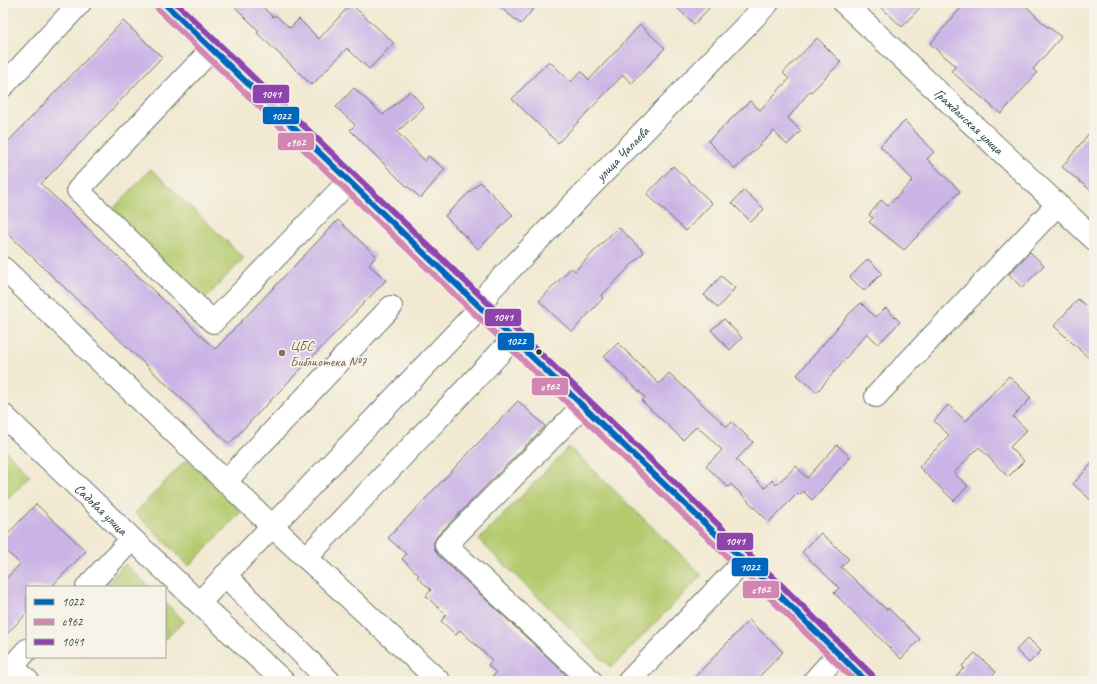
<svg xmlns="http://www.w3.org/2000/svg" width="1097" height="684" font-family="Caveat,sans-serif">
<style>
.green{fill:#b5ca6e;stroke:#6a8451}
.building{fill:#cbb3e6}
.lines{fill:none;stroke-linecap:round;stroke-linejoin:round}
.minor-casing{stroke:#68796b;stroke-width:24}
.minor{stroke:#fff;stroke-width:22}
.bus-1-casing{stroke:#f7f3e8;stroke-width:9}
.bus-2-casing{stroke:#f7f3e8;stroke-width:9}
.bus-3-casing{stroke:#f7f3e8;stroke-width:9}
.bus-1{stroke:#0065bd;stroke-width:6}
.bus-2{stroke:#d287b2;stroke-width:6}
.bus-3{stroke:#8e44ad;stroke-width:6}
.bus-dot{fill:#1f3d34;stroke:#f7f3e8;stroke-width:1.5}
.education-dot{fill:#8d6e63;stroke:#f7f3e8;stroke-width:1.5}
.labels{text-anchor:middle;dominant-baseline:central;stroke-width:3.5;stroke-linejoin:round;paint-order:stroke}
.street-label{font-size:14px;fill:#1f3d34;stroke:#f7f3e8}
.education-label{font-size:14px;fill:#785e54;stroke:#f7f3e8;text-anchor:start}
.line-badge{stroke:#f7f3e8;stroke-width:1.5}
.badge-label{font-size:11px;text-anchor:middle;font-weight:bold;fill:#fff}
</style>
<rect width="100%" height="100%" fill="#f7f3e8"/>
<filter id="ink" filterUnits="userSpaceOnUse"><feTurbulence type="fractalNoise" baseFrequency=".025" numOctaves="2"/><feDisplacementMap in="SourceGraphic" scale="8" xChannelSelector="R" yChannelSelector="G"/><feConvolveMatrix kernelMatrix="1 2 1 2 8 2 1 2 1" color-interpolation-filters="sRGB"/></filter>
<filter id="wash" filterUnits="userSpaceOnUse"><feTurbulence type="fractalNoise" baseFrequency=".012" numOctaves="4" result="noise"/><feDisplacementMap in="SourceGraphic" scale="16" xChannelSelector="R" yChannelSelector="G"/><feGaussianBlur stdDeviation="0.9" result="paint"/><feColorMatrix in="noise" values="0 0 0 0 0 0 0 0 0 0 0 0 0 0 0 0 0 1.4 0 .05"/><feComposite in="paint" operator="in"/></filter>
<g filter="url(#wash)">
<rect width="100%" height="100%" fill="#f1e9d2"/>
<path class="green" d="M151,169L244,258L204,300L111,211Z
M569,447L702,575L611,668L479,540Z
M3,448L31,476L3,504Z
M187,459L241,512L189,566L135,513Z
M125,564L149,587H103Z
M165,602L184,621L165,640Z"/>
<g id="blocks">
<path class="building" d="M231,3H259L273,17L275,15L290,28L299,19L319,39L351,4L394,43L369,69L347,48L312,85L257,33L259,31Z
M495,3H538L521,24Z
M672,3H714L694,24Z
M877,3H924L902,27Z
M965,3H1023L1047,27L1048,26L1061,37L1033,69L1037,73L1001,114L951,71L956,66L930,44Z
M123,21L162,57L41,184L215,349L338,220L376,256L369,265L386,280L229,444L3,229V147Z
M640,25L665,48L632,83L623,75L558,143L512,99L549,61L571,82L581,71L589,80Z
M817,38L841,62L811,92L810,91L788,118L801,131L787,145L774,131L735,169L708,141L750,101L760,110L789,79L783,73Z
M354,88L383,115L410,91L424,107L397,132L425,161L428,156L445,169L421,198L402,182L350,130L355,125L336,107Z
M905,121L934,152L927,159L960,191L904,250L869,222L873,218L869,215L881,200L888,206L913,180L880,146Z
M1094,127V193L1062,167Z
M673,166L712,203L686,231L647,194Z
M480,182L513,215L478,249L445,216Z
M744,190L764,209L751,222L732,203Z
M618,227L644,252L601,296L603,298L572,332L539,301L571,268L575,271Z
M1030,252L1044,265L1022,288L1009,274Z
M868,259L882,273L864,291L850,277Z
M721,276L735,288L718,308L704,295Z
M1078,299L1094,313V363L1054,326Z
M861,303L875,317L886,308L900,322L878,344L867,333L817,392L797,375L849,314Z
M724,319L742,338L730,350L711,330Z
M618,343L659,384L669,373L727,427L732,422L753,442L736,460L765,488L772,480L776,485L796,466L807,478L837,445L850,457L812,500L803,491L799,495L798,493L769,522L731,484L728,487L706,466L722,450L697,426L683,440L642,401L645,397L604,357Z
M1009,376L1031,398L1013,417L1027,430L1010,447L1024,461L1008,477L979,447L954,473L968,486L954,501L919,467L949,435L934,421L948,405L966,421Z
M518,401L545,426L437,536L434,542V548L437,554L573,681H488L496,673L488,665L492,660L460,630L456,635L441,621L446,615L426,596L431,590L417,577L419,575L402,559L406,554L388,538Z
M1094,461V503L1073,484Z
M36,504L86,551L51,587H27V613L3,638V582L20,564L3,548V539Z
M821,533L849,559L841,567L887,610L888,608L920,639L901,659L834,593L839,588L802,552Z
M749,620L783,652L755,681H691Z
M1028,638L1041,651L1029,663L1016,650Z
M975,653L996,672L988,681H952L964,668L962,666Z"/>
</g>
</g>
<g filter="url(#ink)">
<use href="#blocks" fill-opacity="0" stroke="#68796b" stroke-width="1"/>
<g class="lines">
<g class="minor-casing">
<g id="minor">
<path d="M164,3L773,589L866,681"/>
<path id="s1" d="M844,3L1094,239"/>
<path d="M212,49L78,190L213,322L349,181"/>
<path d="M3,86L80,3"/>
<path d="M3,268L272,526L439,681"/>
<path d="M876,396L1057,205"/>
<path d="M583,406L446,545L591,681"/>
<path id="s2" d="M3,415L199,603L283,681"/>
<path d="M226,481L391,307"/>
<path d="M306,558L513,339"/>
<path d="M225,575L329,681"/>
<path d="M87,587L132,539"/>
<path id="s3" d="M199,603L480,308L490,290L768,3"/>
<path d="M12,666L28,681"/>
<path d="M3,676L27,650"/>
<path d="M629,681L744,561"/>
<path d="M814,681L838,654"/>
</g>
</g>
<use href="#minor" class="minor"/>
<g class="bus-1-casing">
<path id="bus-1" d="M164,3L773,589L866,681"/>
</g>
<g class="bus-2-casing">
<path id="bus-2" d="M158,9L767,595L855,681"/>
</g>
<g class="bus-3-casing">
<path id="bus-3" d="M176,3L779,583L872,675"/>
</g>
<use href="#bus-1" class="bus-1"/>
<use href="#bus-2" class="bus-2"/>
<use href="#bus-3" class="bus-3"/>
</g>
</g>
<circle class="bus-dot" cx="539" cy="352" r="3.5"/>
<circle class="education-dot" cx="282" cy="353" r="4"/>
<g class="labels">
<g class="street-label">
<text stroke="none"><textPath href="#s1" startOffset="172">Гражданская улица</textPath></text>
<text stroke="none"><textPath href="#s3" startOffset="618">улица Чапаева</textPath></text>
<text stroke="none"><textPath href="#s2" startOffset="136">Садовая улица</textPath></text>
</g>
<g class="education-label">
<text x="290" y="345">ЦБС<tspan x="290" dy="16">Библиотека №7</tspan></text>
</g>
</g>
<g class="line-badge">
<rect x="252" y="84" width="38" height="20" rx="4" fill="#8e44ad"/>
<rect x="262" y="106" width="38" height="19" rx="4" fill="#0065bd"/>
<rect x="277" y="132" width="38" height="19" rx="4" fill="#d287b2"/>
<rect x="484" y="308" width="38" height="19" rx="4" fill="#8e44ad"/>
<rect x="497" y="332" width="38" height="19" rx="4" fill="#0065bd"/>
<rect x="531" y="377" width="38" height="19" rx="4" fill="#d287b2"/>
<rect x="716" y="532" width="38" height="19" rx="4" fill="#8e44ad"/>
<rect x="731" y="557" width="38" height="20" rx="4" fill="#0065bd"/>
<rect x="742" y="580" width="38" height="19" rx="4" fill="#d287b2"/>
</g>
<g class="badge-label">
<text x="271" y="98">1041</text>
<text x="281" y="120">1022</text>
<text x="296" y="146">с962</text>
<text x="503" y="321">1041</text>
<text x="516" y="345">1022</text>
<text x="550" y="390">с962</text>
<text x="735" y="545">1041</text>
<text x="750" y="571">1022</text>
<text x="761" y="593">с962</text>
</g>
<rect width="1097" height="684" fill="none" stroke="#f7f3e8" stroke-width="16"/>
<rect x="26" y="586" width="140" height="72" fill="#f7f3e8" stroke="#a1aaa0"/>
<rect x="34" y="599" width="20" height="6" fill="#0065bd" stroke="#a1aaa0"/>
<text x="62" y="606" font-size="12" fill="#1f3d34">1022</text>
<rect x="34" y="619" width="20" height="6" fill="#d287b2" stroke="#a1aaa0"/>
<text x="62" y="626" font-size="12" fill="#1f3d34">с962</text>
<rect x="34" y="639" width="20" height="6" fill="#8e44ad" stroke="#a1aaa0"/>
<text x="62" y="646" font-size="12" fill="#1f3d34">1041</text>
</svg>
